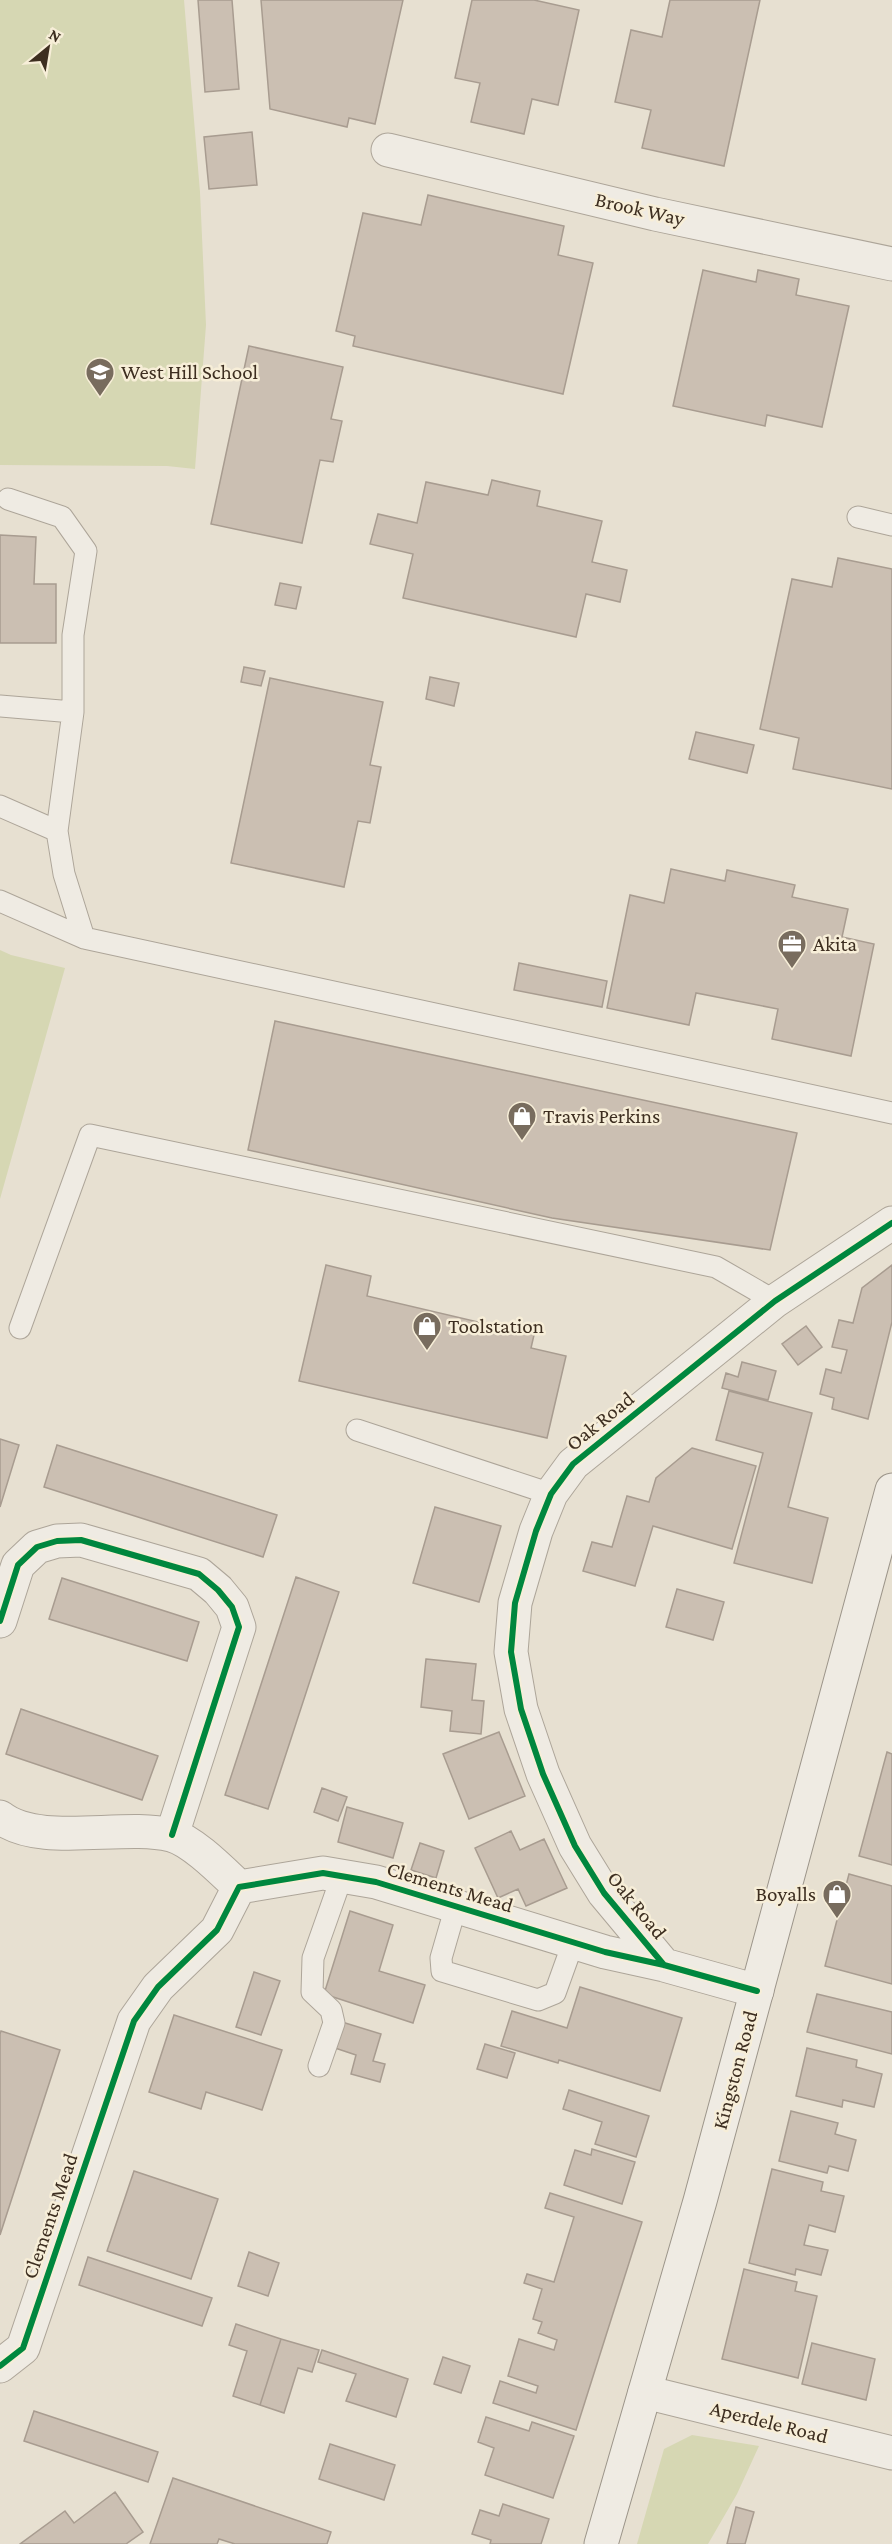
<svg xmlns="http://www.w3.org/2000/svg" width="892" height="2544" font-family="'Crimson Pro',serif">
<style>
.green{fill:#d6d7b3}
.building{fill:#cbbfb2;stroke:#a89c90;stroke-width:1.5}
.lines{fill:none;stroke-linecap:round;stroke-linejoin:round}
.lane-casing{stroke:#ada599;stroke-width:23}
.street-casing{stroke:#ada599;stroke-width:35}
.secondary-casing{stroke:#9c958a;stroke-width:35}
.lane{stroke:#efebe3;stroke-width:21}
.street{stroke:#efebe3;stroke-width:33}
.secondary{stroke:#efebe3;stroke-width:33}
.cycleway-casing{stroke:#f7eed8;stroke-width:10}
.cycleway{stroke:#00873e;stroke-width:6}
.labels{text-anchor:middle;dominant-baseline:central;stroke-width:5;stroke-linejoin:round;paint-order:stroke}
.street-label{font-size:21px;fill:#3d2e20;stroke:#f7eed8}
.poi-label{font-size:21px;fill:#3d2e20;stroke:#f7eed8;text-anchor:start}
</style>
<rect width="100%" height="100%" fill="#e7e0d1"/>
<path class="green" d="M0,0H184L200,192L206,325L195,469L167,466L0,465Z
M0,950L11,955L65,968L0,1199Z
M692,2435L759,2446L737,2494L708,2544H637L664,2449Z"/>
<path class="building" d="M198,0H232L239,89L205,92Z
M261,0H403L375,124L349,118L347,127L270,109Z
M472,0H534L579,10L558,105L532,99L524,134L471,122L480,83L455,78Z
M670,0H760L724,166L642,148L651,110L615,102L631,30L662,37Z
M252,132L257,185L209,189L204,137Z
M428,195L564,226L558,255L593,263L563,394L353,346L355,336L336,331L363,213L421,225Z
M703,270L756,282L758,270L799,279L796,295L849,306L822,427L767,415L765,426L673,406Z
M249,346L343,367L331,419L342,421L333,462L320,460L302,543L211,524Z
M492,480L540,491L537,506L602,521L592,562L627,570L620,602L586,594L576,637L403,598L413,554L370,544L378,514L417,523L426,482L488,495Z
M0,535L36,537L34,584H56V643H0Z
M838,558L892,569V789L793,769L799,738L760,729L792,579L832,587Z
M280,583L301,587L296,609L275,605Z
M244,667L265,671L261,686L241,682Z
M430,677L459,683L454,706L426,699Z
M270,678L383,702L370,765L381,767L370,823L358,821L344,887L231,863Z
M696,732L754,745L747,773L689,759Z
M671,869L725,881L727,870L795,885L792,897L848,909L842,937L874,944L851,1056L772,1039L778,1009L696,993L689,1025L607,1008L630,895L664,903Z
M519,963L607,981L602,1007L514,990Z
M275,1021L797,1133L770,1250L552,1218L248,1150Z
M326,1265L371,1276L367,1296L534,1335L531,1348L566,1356L547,1438L299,1381Z
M892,1265V1322L868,1419L832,1409L834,1398L820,1394L826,1369L841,1373L847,1350L832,1347L839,1320L853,1323L862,1288Z
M806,1326L822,1347L798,1365L782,1344Z
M742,1362L776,1371L768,1400L722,1388L726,1373L738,1377Z
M729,1391L812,1413L788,1507L828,1518L812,1583L734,1563L763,1453L716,1440Z
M0,1439L19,1445L0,1507Z
M57,1445L277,1515L263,1557L44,1487Z
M692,1448L756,1466L732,1549L653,1526L635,1586L583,1571L592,1542L612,1547L627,1496L649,1502L656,1478Z
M435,1507L501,1526L479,1602L413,1583Z
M296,1577L339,1592L268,1809L225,1795Z
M62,1578L199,1622L187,1661L49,1619Z
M677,1589L724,1602L713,1640L666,1627Z
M426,1659L476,1664L472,1700L484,1701L481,1734L450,1731L452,1711L421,1707Z
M21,1709L158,1756L142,1800L6,1754Z
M499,1732L525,1796L469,1819L443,1754Z
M887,1752L892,1754V1865L859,1856Z
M322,1788L347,1797L338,1821L314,1812Z
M347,1807L403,1823L393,1858L338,1842Z
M511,1831L520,1850L544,1839L567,1888L526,1906L518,1889L498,1898L475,1848Z
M420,1843L444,1851L436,1878L411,1870Z
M849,1874L892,1886V1984L825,1966Z
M350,1911L393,1925L379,1971L425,1985L413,2023L324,1994Z
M254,1972L280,1981L261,2035L236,2027Z
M580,1987L682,2018L660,2091L559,2060L558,2063L501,2046L512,2011L567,2028Z
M817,1994L892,2012V2054L807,2032Z
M174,2015L282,2050L262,2110L206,2092L201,2109L149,2092Z
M342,2022L381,2034L373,2061L385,2064L380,2082L351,2074L356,2055L335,2048Z
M1,2031L60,2050L0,2235V2034Z
M485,2044L515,2053L507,2078L477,2069Z
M807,2048L857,2060L856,2067L882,2074L874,2107L843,2100L842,2107L796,2096Z
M569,2090L649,2116L636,2157L595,2144L602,2122L563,2109Z
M791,2111L838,2123L835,2134L856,2140L848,2171L829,2166L827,2173L779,2161Z
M592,2149L635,2162L622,2204L564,2185L575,2150L591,2155Z
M772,2169L823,2182L821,2191L844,2196L835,2232L809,2225L804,2245L828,2250L821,2275L796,2269L795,2275L749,2263Z
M134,2171L218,2199L191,2279L107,2251Z
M550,2193L642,2222L576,2430L493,2403L500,2381L536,2393L538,2386L508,2376L519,2339L554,2350L557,2340L538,2333L542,2322L533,2319L542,2289L524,2283L527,2274L554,2282L574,2217L545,2208Z
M249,2252L279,2263L268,2296L238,2286Z
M88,2257L212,2298L202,2326L79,2285Z
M744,2269L797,2282L795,2291L817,2296L798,2378L722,2359Z
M236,2324L281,2339L260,2405L233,2396L247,2351L229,2345Z
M281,2339L319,2350L312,2372L298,2368L284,2413L260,2405Z
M812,2343L875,2359L866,2400L802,2384Z
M322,2350L408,2379L396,2417L346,2401L356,2374L318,2362Z
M443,2357L470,2366L461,2393L434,2384Z
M34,2411L158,2452L148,2482L24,2441Z
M486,2417L529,2431L532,2422L574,2436L553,2498L485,2475L494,2448L478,2442Z
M330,2444L395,2465L384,2500L319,2479Z
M173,2478L331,2532L327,2544H235L219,2539L217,2544H150Z
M115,2492L143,2532L126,2544H20L65,2511L74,2523Z
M503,2504L549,2519L541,2544H490L491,2540L472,2534L480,2510L499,2516Z
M736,2507L754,2512L745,2544H727Z"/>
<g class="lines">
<g class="lane-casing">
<path id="lane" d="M8,499L62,517L86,551L73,635V712
M858,517L892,525
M0,706L73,712L57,831L64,874L84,938
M0,806L57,831
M0,901L84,938L892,1113
M20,1328L90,1135L716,1267L775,1301
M357,1430L551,1494
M456,1906L441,1958L442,1971L538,2000L555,1993L573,1943
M319,2066L334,2023L331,2010L312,1992L313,1958L342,1876"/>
</g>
<g class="street-casing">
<path id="street" d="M388,150L655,214L892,264
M0,1621L18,1565L37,1547L57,1541L81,1540L199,1574L218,1590L232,1607L239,1627L172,1835
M0,1817C39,1848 123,1823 171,1835C193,1841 223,1872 239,1887
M664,1965L604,1893L575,1846L543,1774L521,1709L511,1652L515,1603L536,1531L551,1494L573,1464L775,1301L892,1223
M0,2366L23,2348L134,2021L158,1987L217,1930L239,1887L323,1873L376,1882L605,1952L664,1965L757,1991
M645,2392L892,2453"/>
</g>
<g class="secondary-casing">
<path id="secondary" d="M601,2544L700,2201L892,1490"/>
</g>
<use href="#lane" class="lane"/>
<use href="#street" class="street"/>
<use href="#secondary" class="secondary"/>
<g class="cycleway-casing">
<path id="cycleway" d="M0,1621L18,1565L37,1547L57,1541L81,1540L199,1574L218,1590L232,1607L239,1627L172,1835
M664,1965L604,1893L575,1846L543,1774L521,1709L511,1652L515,1603L536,1531L551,1494L573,1464L775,1301L892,1223
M0,2366L23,2348L134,2021L158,1987L217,1930L239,1887L323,1873L376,1882L605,1952L664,1965L757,1991"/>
</g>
<use href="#cycleway" class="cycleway"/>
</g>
<defs>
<g id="school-pin" transform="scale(1.5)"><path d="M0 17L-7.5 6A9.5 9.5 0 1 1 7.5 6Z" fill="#786c5e" stroke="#f7eed8"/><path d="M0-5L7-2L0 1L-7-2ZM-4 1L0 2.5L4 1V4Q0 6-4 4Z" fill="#fff"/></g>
<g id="office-pin" transform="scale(1.5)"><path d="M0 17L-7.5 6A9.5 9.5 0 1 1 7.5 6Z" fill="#786c5e" stroke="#f7eed8"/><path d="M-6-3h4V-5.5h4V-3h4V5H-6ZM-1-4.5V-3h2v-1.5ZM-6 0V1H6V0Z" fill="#fff"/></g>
<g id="shop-pin" transform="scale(1.5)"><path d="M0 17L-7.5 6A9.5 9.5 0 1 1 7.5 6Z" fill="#786c5e" stroke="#f7eed8"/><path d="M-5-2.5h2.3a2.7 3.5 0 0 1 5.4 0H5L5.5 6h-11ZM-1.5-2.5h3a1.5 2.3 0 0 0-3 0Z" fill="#fff"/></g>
</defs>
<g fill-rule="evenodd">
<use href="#school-pin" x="100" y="372"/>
<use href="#office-pin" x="792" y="944"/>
<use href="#shop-pin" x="522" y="1116"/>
<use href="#shop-pin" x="427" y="1326"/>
<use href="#shop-pin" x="837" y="1894"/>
</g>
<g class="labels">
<g class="street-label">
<text transform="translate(640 209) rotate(13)">Brook Way</text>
<text transform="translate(600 1421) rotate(-39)">Oak Road</text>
<text transform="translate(450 1887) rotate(17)">Clements Mead</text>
<text transform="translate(637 1905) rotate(51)">Oak Road</text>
<text transform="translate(735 2070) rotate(-75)">Kingston Road</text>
<text transform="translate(50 2216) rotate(-71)">Clements Mead</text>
<text transform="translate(769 2422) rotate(14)">Aperdele Road</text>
</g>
<g class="poi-label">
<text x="121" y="372">West Hill School</text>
<text x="813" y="944">Akita</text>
<text x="543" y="1116">Travis Perkins</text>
<text x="448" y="1326">Toolstation</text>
<text x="816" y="1894" text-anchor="end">Boyalls</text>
</g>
</g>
<g transform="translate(48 48) rotate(30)" stroke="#f7eed8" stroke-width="4.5" paint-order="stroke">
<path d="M0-4.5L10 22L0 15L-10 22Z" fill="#3d2e20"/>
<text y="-9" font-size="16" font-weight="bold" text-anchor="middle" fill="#3d2e20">N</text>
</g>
</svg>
